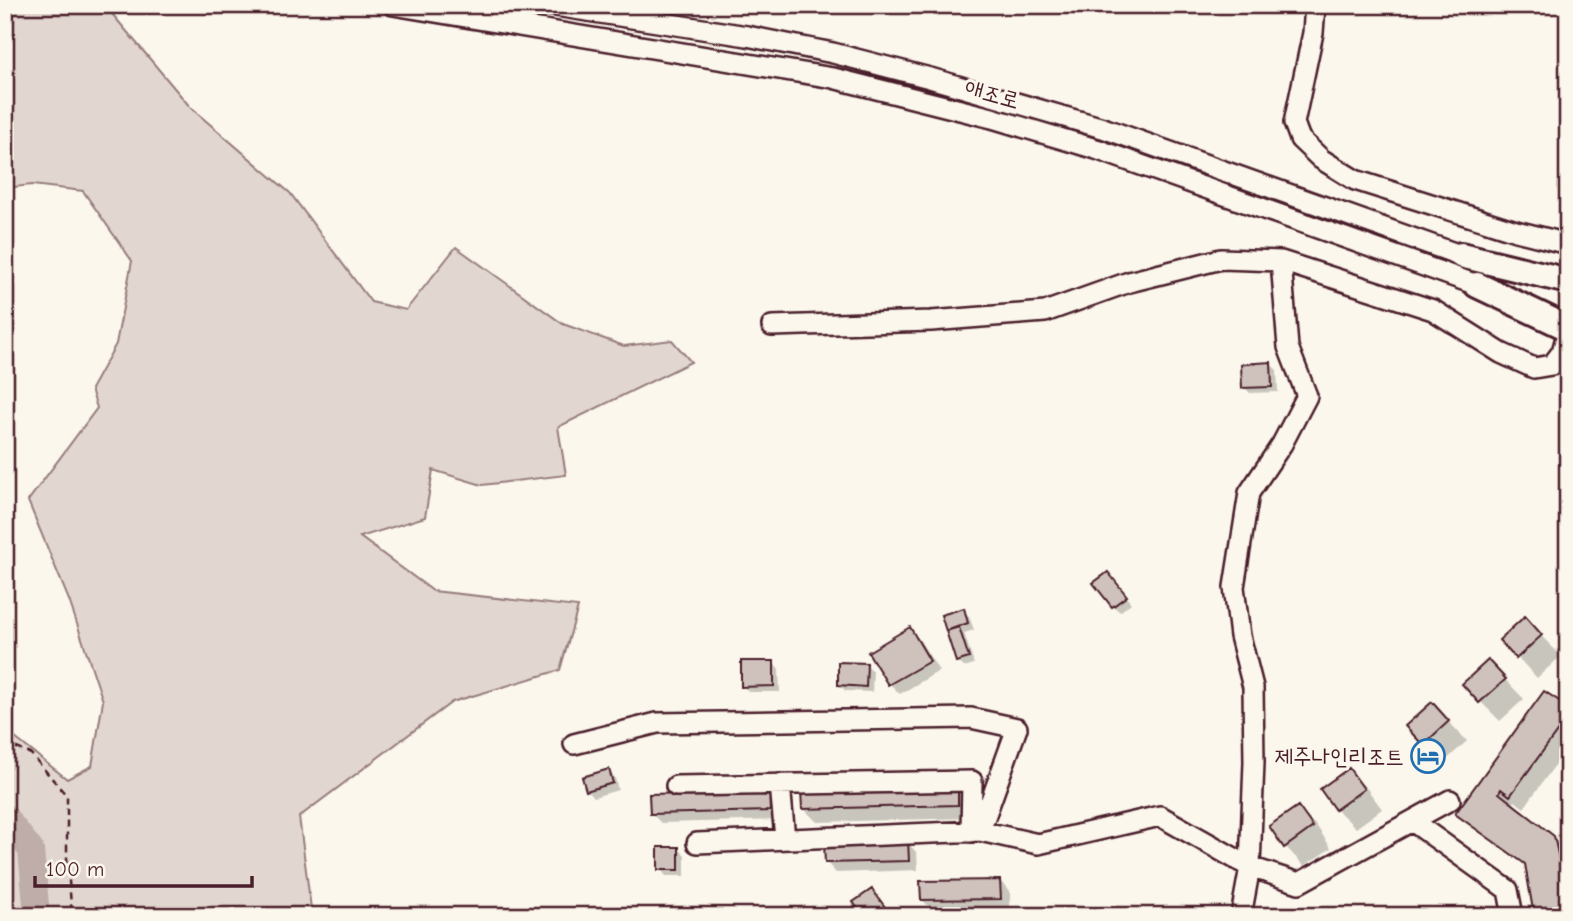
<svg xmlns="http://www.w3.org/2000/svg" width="1573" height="921" font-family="'Comic Neue','Poor Story',sans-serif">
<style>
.green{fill:#e2d7d0;stroke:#967b7e;stroke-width:2}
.shadow{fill:#0003}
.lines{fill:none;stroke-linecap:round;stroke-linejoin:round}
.river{stroke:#bfadaa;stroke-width:26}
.building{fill:#cfc2bc;stroke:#4a1f2b;stroke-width:2}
.minor-casing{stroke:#4a1f2b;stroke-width:24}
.major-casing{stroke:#4a1f2b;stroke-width:30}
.path{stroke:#4a1f2b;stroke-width:2.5;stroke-dasharray:7 5;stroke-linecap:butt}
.minor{stroke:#fbf7ec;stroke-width:19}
.major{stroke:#fbf7ec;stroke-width:24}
.labels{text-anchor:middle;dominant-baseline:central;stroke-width:6;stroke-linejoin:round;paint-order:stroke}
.street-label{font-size:23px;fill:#4a1f2b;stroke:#fbf7ec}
.poi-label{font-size:23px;fill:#4a1f2b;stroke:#fbf7ec;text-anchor:end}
</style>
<rect width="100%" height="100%" fill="#fbf7ec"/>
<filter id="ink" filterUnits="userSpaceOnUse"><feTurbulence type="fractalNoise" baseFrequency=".0143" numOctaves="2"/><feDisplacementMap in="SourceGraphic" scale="14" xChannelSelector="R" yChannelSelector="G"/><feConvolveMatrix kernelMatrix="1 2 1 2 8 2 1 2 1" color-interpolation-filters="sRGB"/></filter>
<g filter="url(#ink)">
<path class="green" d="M5,5H62L108,9L191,108L290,193L371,302L406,310L456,247L563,324L624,346L672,340L691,362L558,427L566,475L482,485L433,470L425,517L360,537L433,591L578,607L560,670L452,702L299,817L312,916H5V730L67,779L92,766L103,701L69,600L28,501L97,408L91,389L116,344L132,261L83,191L32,185L5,188Z"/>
<path class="shadow" d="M1270,364L1277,370L1278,392L1250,393L1244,387Z
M1114,580L1131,603L1120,612L1113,606Z
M963,610L969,616L974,630L964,633L974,664L964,667L957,661L943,617Z
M1525,619L1561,656L1537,678L1501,640Z
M910,629L919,639L939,671L900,694L890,684L871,652Z
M773,662L779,669L780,692H749L743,686Z
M1488,662L1524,699L1500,721L1481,702Z
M867,665L873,671L872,692L846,691L839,685Z
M1544,694L1568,709V747L1524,808L1515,801L1512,806L1553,838L1567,851L1568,916L1528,867L1471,826L1458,813Z
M1432,704L1467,741L1443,763L1424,744Z
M1349,770L1368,790L1382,809L1356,828L1336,809Z
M608,771L615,778L618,790L594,797L588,790Z
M957,787L970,801L971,818L817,822L803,808Z
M768,792L778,802L779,820L661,823L652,814Z
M1298,808L1318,828L1331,848L1304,866L1285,846Z
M908,843L917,853L918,870L836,873L827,863Z
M679,849L685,855V876H666L660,869Z
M1000,881L1010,891V908L932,909L922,900Z
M878,897L890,914L865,916Z"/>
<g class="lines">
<path class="river" d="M5,817L31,850L37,916"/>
</g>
<path class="building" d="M1271,362L1272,387L1242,388L1241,364Z
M1108,572L1127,596L1112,607L1093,583Z
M964,608L968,623L946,631L941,615Z
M1525,616L1542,635L1516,659L1499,640Z
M910,627L930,661L888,685L868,652Z
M959,627L969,658L956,662L946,631Z
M1488,660L1506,679L1479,703L1462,684Z
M741,661H774V686L741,687Z
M838,662L867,663L866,687L838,685Z
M1544,691L1567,706L1562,713L1567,718L1510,796L1501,789L1499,793L1554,836L1568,899V916H1534L1525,864L1455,814Z
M1432,702L1449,721L1423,745L1405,726Z
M1349,768L1364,789L1335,810L1320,789Z
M609,769L613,783L586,791L582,777Z
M958,786V805L802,809L801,789Z
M769,791L770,811L650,814L649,794Z
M1298,806L1313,827L1284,848L1269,826Z
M908,841L909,861L825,863L824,844Z
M658,847H679V870H658Z
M1000,880L1001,899L921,900L920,881Z
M872,889L885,907L873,916H863L853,902Z"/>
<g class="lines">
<g class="minor-casing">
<path id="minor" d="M393,5L833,78L992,118L1096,149L1491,290
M549,5L747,36L833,53L930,78L1103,128L1474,260
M1315,5L1313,33L1294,123L1300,139L1321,159L1355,180L1516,231L1568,244
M772,326L931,321L1045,312L1129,282L1221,259L1281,261L1433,310L1501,353L1534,368L1552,365L1562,352L1568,330
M574,744L657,723L971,718L1017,728L980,831
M780,784L785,839
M676,786L972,781L971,832
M1412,821L1508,890L1513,916
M697,843L980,831L1038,844L1160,816L1250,867L1299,883L1450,800
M1241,916L1250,867L1254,762L1253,687L1240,636L1234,587L1249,493L1282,444L1307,396L1288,347L1281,261"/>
</g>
<g class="major-casing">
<path id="major" d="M1461,255L1568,281
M1477,285L1568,328"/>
</g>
<path class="path" d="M5,743L31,754L67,796V858L72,916"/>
<use href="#minor" class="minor"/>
<use href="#major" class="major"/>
</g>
</g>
<defs>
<g id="hotel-ring" transform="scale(1.75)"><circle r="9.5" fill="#fbf7ec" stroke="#1f6fb2" stroke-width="1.5"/><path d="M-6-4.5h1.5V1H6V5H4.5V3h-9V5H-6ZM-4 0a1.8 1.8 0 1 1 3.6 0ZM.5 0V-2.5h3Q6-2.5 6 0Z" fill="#1f6fb2"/></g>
</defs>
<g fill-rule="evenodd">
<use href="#hotel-ring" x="1428" y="756"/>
</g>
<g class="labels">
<g class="street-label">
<text transform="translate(992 94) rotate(15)">애조로</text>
</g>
<g class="poi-label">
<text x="1404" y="756">제주나인리조트</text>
</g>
</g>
<rect width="1573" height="921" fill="none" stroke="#fbf7ec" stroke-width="28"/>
<rect x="14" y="14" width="1545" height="893" fill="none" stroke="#4a1f2b" stroke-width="2.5" filter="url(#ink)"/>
<path d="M35 876v10h217v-10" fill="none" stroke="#4a1f2b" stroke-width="3.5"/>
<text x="46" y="876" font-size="21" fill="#4a1f2b" stroke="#fbf7ec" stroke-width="5" paint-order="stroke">100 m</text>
</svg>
